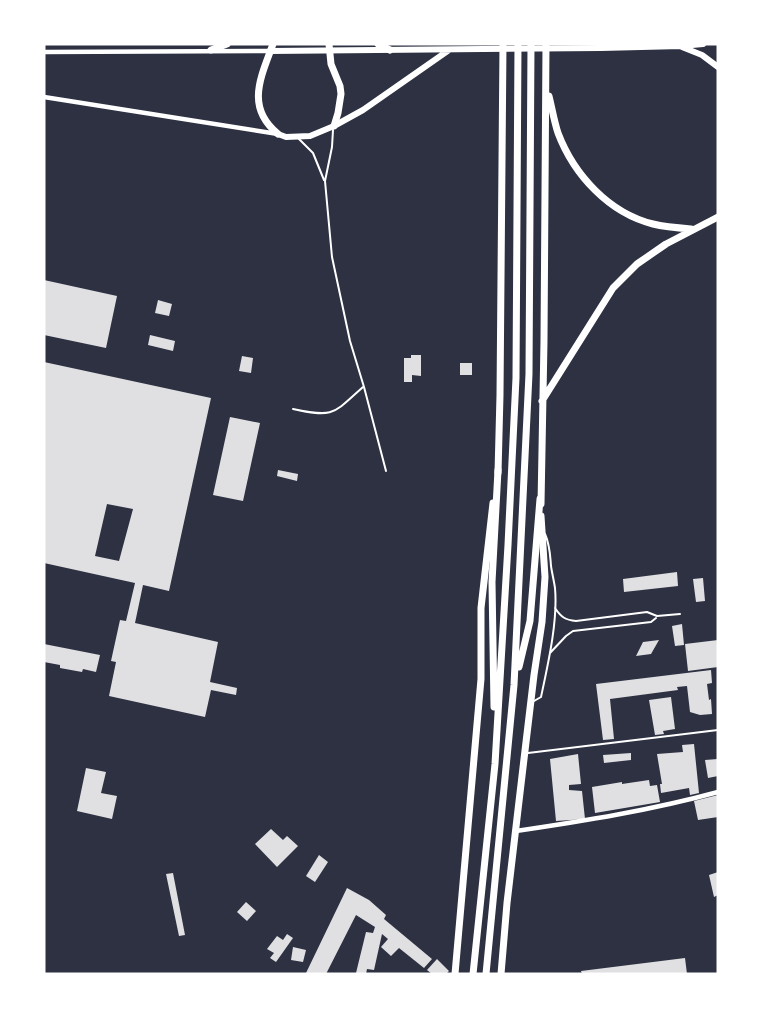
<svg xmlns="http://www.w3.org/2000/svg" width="762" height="1018" font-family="'Asap Condensed',sans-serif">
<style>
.building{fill:#e0e0e3;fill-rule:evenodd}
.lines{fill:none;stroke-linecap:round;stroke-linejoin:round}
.service{stroke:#fff;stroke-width:2}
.minor{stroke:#fff;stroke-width:4.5}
.secondary{stroke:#fff;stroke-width:6}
.primary{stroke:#fff;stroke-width:7}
.trunk{stroke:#fff;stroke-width:7}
</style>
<rect width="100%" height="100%" fill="#2d3142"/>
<path class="building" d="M44,280L117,296L106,348L44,335Z
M158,300L172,304L169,316L155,313Z
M150,335L175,341L173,351L148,345Z
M411,355H421V376L412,375V382H404V358H411Z
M242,356L253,358L251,373L239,371Z
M44,362L211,398L169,591L143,585L135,623L218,642L210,682L237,688L236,695L211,690L205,717L109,696L116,662L111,661L120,620L126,621L135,583L44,563ZM107,504L133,509L119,561L95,556Z
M460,363H472V375H460Z
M230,417L260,423L243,501L213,495Z
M278,470L298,474L297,481L277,476Z
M677,572L678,586L624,592L623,579Z
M703,578L705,601L696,602L693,579Z
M682,624L684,645L675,646L672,626Z
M659,640L651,654L636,656L643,642Z
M718,640V667L688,671L685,644Z
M44,644L100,655L96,672L83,669L82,672L60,668V665L44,662Z
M711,670L712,683L707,684L709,700L711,699L712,714L700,715L690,712L687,686L677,687L678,690L610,699L614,739L603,740L596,684Z
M671,697L675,729L663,731L664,734L655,735L649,700Z
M694,744L699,793L690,795L689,788L661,793L660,784H662L657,754L683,752L682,745Z
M631,753V760L604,763L603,755Z
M578,754L581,784L569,785V790L582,791L585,819L556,821L550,759Z
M718,759V776L708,778L705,760Z
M86,768L106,772L101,793L117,796L112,819L77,811Z
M649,780L650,786L657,785L660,802L595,813L592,787L622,782V784Z
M718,795V817L698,820L694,801Z
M271,829L283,840L287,836L298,846L277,867L255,844Z
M319,855L328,862L315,882L306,876Z
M718,872V895L714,897L709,875Z
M173,873L185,935L179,936L166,874Z
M347,888L369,900L386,915L384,919L432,959L424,968L399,948L391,956L381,947L388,939L382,934L374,970L367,969L366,974L356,973L366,932L373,933L375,927L356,915L326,974L306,973Z
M246,902L256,911L247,921L237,912Z
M287,934L293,938L276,962L270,958L274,953L267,949L277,936L283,940Z
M293,947L306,950L303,962L291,960Z
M685,958L687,974H582L581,971Z
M437,959L449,971L446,974H432L427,970Z"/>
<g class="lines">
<path class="service" d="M333,130L332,147L325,181L332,257L350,341L364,387L386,471
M298,138L313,153L324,180
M293,409C334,418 333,414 363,387
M555,608C561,617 565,620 576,621L647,612L657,616L680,614
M550,653L566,636L573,631L651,622L656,618
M534,701L541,697C548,664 558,621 555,588C554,581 552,573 551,566C550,554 550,545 545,534
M528,753L718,730"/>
<path class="minor" d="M44,52L270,51
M44,97L278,134
M516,831C584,821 652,810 718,792"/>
<path class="secondary" d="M682,47L702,55L718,67
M270,51L601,48L681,46L703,44
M278,134L286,137L310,136L334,126L363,110L449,50"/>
<path class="primary" d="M273,44C261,77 245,107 278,134
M329,44L331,64L340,86L341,94L338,113L334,126
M378,44L390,50
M211,50L227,44
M549,96C552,108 554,121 558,133C574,175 609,213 653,224C665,227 678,228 691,229
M542,401L613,288L637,264L666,244L718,217
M498,473L500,395L503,44
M541,504L544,341L546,44
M455,974L481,679V608L493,503
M501,974L507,903L524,759L534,675L542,622L545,577L541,516"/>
<path class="trunk" d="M519,667L530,621L540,499
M494,707L492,582L498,470
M473,974L495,764L508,545L516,378L518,44
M486,974L514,685L529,374L531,44"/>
</g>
<rect width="762" height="1018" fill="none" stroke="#ffffff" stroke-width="91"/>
</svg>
